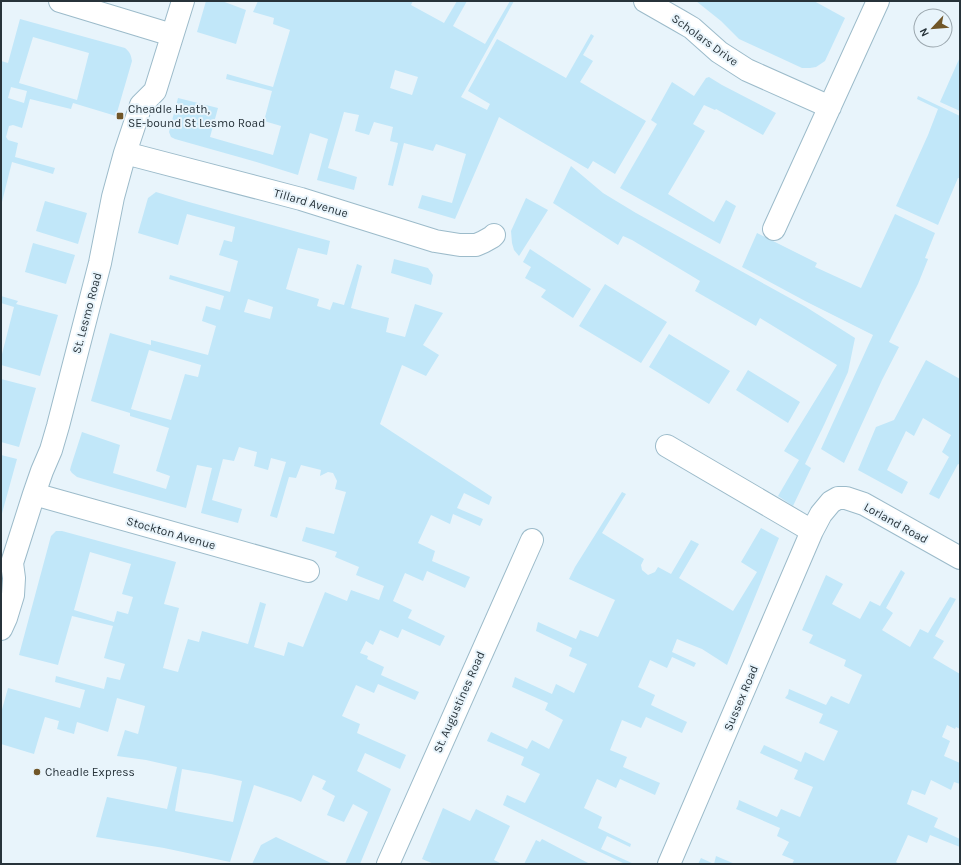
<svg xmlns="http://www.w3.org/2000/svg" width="961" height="865" font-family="Karla,sans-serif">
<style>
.green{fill:#c1e7f9;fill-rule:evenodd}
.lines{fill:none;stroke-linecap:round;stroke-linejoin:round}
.minor-casing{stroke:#9cbbca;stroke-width:24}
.minor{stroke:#fff;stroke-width:22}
.poi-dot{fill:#705628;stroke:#e8f4fb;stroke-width:1.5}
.labels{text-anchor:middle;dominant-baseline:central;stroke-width:4;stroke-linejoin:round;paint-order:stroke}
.street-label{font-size:12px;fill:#27333a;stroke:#e8f4fb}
.poi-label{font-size:12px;fill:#27333a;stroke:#e8f4fb;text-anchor:start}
</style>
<rect width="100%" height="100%" fill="#e8f4fb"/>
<path class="green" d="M206,1H222L246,10L236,44L197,32Z
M258,1H413L411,5L444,23L457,1H467L453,26L485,44L510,1H514L461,97L487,110L490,104L468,91L497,39L566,78L591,34L594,36L583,55L593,61L580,82L646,121L615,174L593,161L588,169L499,117L455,219L418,208L422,195L452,203L466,154L436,144L433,151L404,143L393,186L388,185L398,143L390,141L393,127L374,122L369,135L355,131L359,115L344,112L328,168L357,177L354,190L317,180L328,139L310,133L298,175L253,161L175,139L171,137L169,132L178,98L218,108L210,137L273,155L281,126L264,121L272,91L226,79L227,74L273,87L290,30L273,24L274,18L253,12ZM395,70L418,77L412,95L390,88Z
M696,1H814L845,18L825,61L816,67L810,68H802L739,39L721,21Z
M20,19L125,48C130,52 131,55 132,61L116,116L73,103L71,109L30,99L22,128L13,125L9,126L6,137L8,140L18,143L15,157L55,168L53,174L12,162L1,206V61L8,63ZM33,37L89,53L77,100L19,83ZM11,87L27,91L24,103L8,98Z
M960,57V111L940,102Z
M709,77L722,85L776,113L763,135L716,109L715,110L704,105L693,124L705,131L668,194L714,222L726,200L736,206L720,244L620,188L657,124L651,120L672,82L694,96L706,78Z
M918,96L960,116V178H958L938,225L896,206L928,135L938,109L917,99Z
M571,166L603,193L636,213L806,307L855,338L848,372L824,425L805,464L811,468L793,506L778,496L799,460L784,451L837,365L760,318L756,326L695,291L700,281L632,240L623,236L618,245L553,203Z
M156,192L189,202L330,241L327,255L298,248L286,289L319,299L317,306L330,310L333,302L344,305L357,264L362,266L351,308L389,318L386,332L405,337L415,304L443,313L423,345L439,355L426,376L402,365L380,424L492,497L489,505L464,493L457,508L483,519L480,526L453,514L450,524L431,515L418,543L435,551L432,561L470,577L465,588L427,571L423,581L405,573L393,601L412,610L408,618L445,636L440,646L402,629L398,638L380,630L373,645L366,641L360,653L368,656L367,659L384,667L381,675L419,692L415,700L378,684L374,693L356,685L342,716L360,724L357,733L406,755L400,769L365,753L357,771L391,789L360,864H345L368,812L353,804L344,822L327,815L335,796L322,789L326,781L313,775L301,802L293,798L254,785L230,862L164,848L96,837L107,797L167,809L177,767L146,760L117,756L125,730L138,734L145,706L117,698L108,732L77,722L74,734L57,729L59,721L45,717L34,754L1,744V713L8,688L80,708L85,690L55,682L56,676L104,689L107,677L120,680L125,664L104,658L113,626L72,616L58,665L19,655L51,536L56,531H62L176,562L164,604L179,608L163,668L178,672L188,639L199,642L202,631L248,644L260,602L266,604L254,647L284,656L288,642L303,647L325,592L347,601L351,590L379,600L384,586L356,575L359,567L335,557L337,552L302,541L306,527L334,534L346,492L335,489L337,481L333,473L328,472L320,476L321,470L301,465L296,478L289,477L277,518L270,516L286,462L271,458L268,470L254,466L257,452L239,447L234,461L223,459L212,500L242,509L238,523L201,513L212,468L197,465L186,508L111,487L77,477L72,473L70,470L71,466L82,432L120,445L113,473L166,489L170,476L156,471L169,428L130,416V413L91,401L110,333L151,345V340L208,355L216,326L202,321L206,306L220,310L224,296L169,279L170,275L230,292L238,261L219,255L224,240L232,242L235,227L187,214L178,245L138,233L148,198ZM248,299L273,307L270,319L244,312ZM149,350L201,365L198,377L185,374L171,420L131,409ZM90,552L131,564L122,594L133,597L128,614L117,611L114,622L74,610ZM182,769L211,774L242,781L233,822L175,811Z
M526,198L548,210L519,256L514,250L512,243L511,231Z
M45,201L87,213L78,244L36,231Z
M895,214L935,233L925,258L928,259L918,284L889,342L899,347L882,380L844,463L821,449L873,335L807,302L742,267L757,233L817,263L815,267L861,288Z
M33,243L75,255L66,284L25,272Z
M530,249L591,289L573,318L541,297L546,290L525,278L531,267L523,262Z
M394,259L428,268L433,275L431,285L391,273Z
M605,284L667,322L641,363L579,326Z
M1,296L18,301L16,304L58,315L40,376L1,365V358L14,307L1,303Z
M669,334L730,371L709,404L649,367Z
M926,360L960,379V465L958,464L939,499L929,494L949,457L942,452L951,435L923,418L914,436L906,431L887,470L908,482L902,494L858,470L876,427L894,420Z
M748,370L800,402L788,423L736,390Z
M1,379L36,388L19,447L1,442Z
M1,455L17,459L1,517Z
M622,492L626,494L602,533L644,559L641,565L642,570L648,575L655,572L658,567L671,574L691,540L699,544L679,578L733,611L757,572L741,562L761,528L779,538L727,665L702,649L677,639L672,652L696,663L694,667L672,657L667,668L650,660L638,687L655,695L651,705L687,722L682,733L646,717L641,728L622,720L610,750L627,757L623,767L660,783L655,795L620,779L616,788L597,779L584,808L602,817L598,828L631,844L630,847L607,836L601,849L634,864H625L503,805L507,795L525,803L540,774L521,765L524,757L487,741L491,732L527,749L532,740L549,749L563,720L545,710L548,703L512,687L515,677L552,694L556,684L574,693L587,664L569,656L572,648L536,631L538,622L576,639L580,630L598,637L615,600L569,579L575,567Z
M901,570L905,573L886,608L893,613L882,630L910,647L920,629L928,633L950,597L956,599L935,636L944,641L933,658L960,674V729L956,727L955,729L947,725L942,737L950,741L944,756L960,763V769L959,772L960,773V784L954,782L951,790L931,780L925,795L912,790L907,804L938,818L934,827L960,839V847L930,835L927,843L908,835L896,862L899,864H792L794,860L782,855L789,842L777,836L780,828L736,809L738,805L739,800L777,817L781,809L800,817L813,787L794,779L798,770L760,753L764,745L801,762L805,752L824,761L838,731L819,723L823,714L785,698L788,694L789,689L826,705L831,696L849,704L862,675L844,666L846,660L809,643L813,635L802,630L826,575L843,584L832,604L860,619L870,601L880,606Z
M443,808L470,821L476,809L510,826L494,860L502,864H434L422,859Z
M276,837L333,864H252L261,845Z
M542,839L590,864H524L536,840L540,842Z
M716,856L735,864H698L701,858L714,864Z"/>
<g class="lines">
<g class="minor-casing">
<path id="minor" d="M60,1L172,35
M645,1L680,21L692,28L719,52L747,70L830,107
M125,153L301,199L435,241L460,245H476L483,242L492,237L494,235
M774,229L878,1
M667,446L812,531
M34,494L308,571
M1,629L6,618L13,595L14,578L12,563L34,494L42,471L51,450L58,426L100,263L113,197L125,153L141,105L155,91L183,1
M388,864L532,540
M669,864L812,531L821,514L831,502L838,498H846L864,504L960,558"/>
</g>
<use href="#minor" class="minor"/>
</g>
<g class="poi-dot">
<rect x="116" y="112" width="8" height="8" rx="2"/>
<circle cx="37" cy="772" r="4"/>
</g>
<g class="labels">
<g class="street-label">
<text transform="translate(705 40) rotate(36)">Scholars Drive</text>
<text transform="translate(311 203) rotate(16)">Tillard Avenue</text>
<text transform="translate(87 313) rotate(-75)">St. Lesmo Road</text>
<text transform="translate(896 523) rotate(29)">Lorland Road</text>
<text transform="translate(171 533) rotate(16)">Stockton Avenue</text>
<text transform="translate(741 698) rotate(-67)">Sussex Road</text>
<text transform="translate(459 702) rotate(-66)">St. Augustines Road</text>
</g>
<g class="poi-label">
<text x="128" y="109">Cheadle Heath,<tspan x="128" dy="14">SE-bound St Lesmo Road</tspan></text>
<text x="45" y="772">Cheadle Express</text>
</g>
</g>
<rect width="961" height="865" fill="none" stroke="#27333a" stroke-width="4"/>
<g transform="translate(933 28) rotate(244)"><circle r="19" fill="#e8f4fb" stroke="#9ba7ae"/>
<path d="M0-3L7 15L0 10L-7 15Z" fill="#705628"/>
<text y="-6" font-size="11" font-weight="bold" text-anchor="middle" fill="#27333a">N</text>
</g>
</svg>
